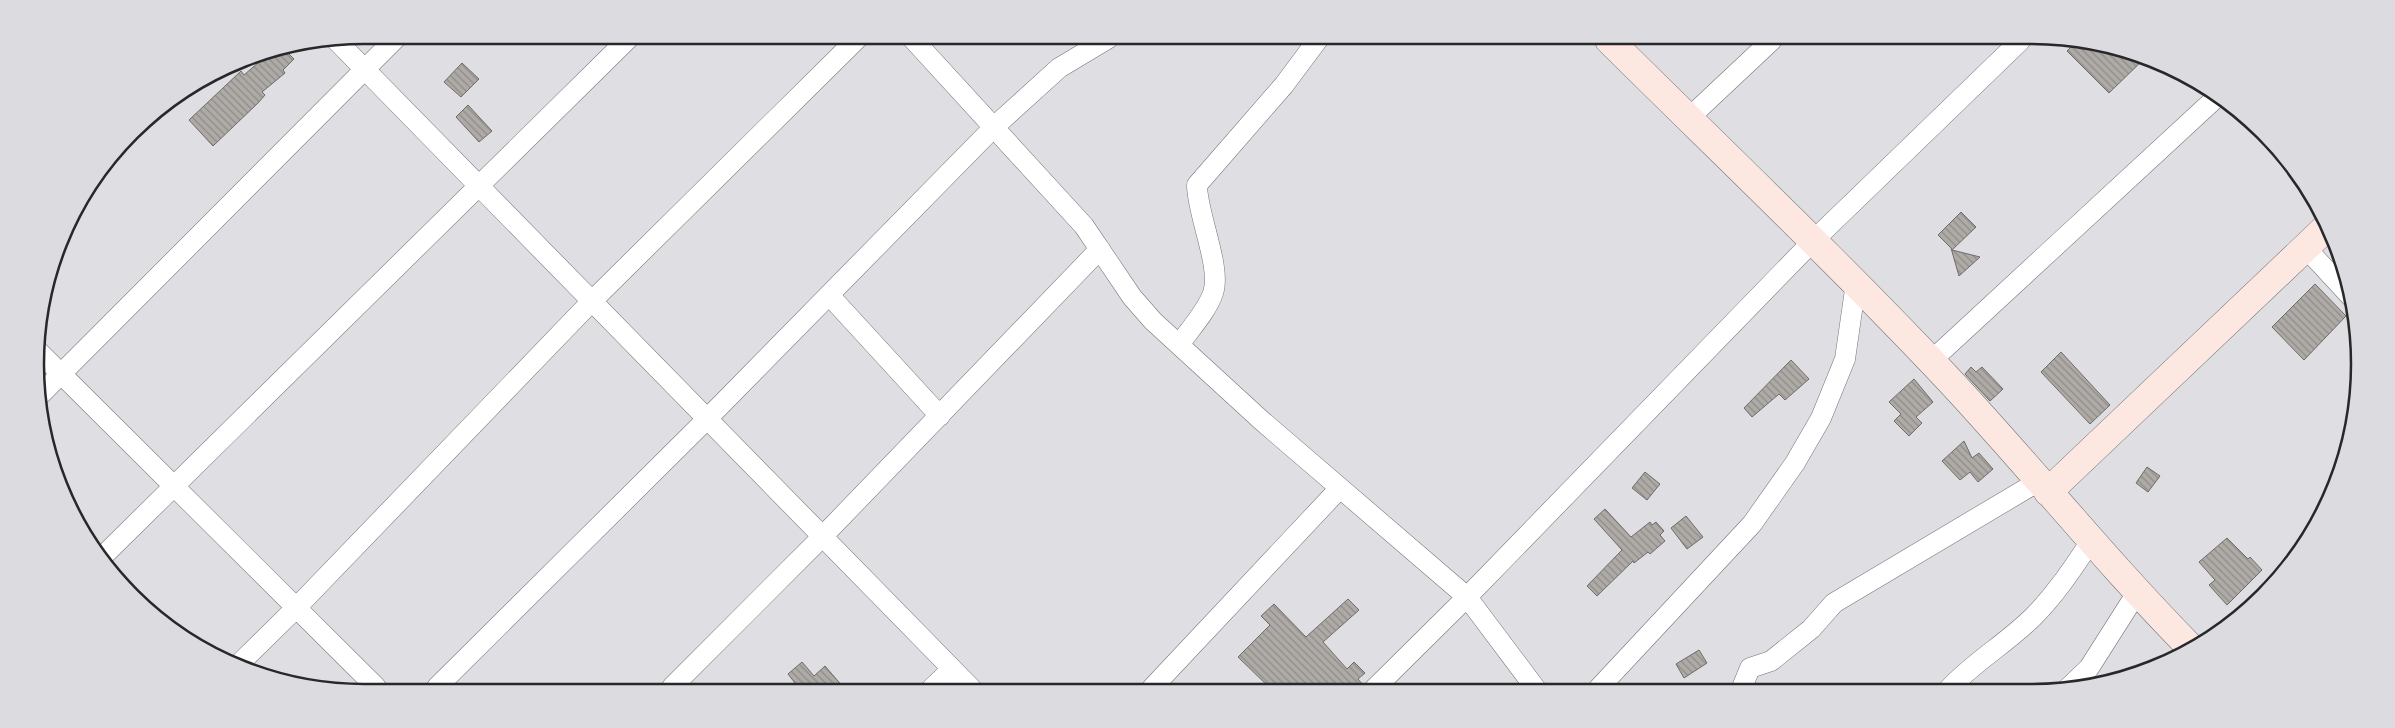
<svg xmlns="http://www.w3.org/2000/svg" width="2395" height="728" font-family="Quicksand,sans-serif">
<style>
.building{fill:url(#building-back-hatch);stroke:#6e6b68}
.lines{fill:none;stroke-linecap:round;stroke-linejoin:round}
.street-casing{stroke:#747478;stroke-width:21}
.secondary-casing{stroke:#747478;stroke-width:29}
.street{stroke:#fff;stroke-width:20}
.secondary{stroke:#fce8e0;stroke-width:28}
.rim{fill:none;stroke:#28282a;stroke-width:2.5}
</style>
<defs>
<pattern id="building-back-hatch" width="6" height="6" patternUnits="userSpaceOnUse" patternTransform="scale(1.25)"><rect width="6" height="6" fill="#aeaba7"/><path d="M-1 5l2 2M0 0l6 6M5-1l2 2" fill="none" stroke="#8e8b88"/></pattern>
</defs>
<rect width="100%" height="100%" fill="#dedee3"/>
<path class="building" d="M2077,41H2095L2146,57L2109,93L2067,51Z
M282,47L294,59L283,70L285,73L262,92L265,95L258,103L213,146L189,120L241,71L244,75L274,49Z
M462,63L479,79L461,97L444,82Z
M468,105L492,131L479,142L456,117Z
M1961,212L1976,227L1952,250L1980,257L1959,276L1951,248L1938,235Z
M2315,284L2346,316L2304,360L2272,327Z
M2061,352L2110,405L2090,424L2041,372Z
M1791,360L1809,379L1785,400L1779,394L1752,417L1744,408Z
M1971,367L1976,372L1982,367L2003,389L1990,401L1965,374Z
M1914,379L1933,402L1916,417L1922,423L1909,436L1894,421L1901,414L1889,402Z
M1964,441L1972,458L1979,453L1993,469L1978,482L1970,472L1960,480L1942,461Z
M2147,467L2160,476L2148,492L2136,483Z
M1645,472L1660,484L1647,500L1632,488Z
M1605,509L1631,537L1650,522L1652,525L1656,522L1664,531L1660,535L1665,541L1650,554L1648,552L1634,563L1633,561L1597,596L1587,586L1622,550L1594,519Z
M1686,516L1703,537L1687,549L1671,528Z
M2227,538L2248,559L2250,557L2262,570L2227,605L2209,585L2215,580L2199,562Z
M1348,599L1359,610L1323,642L1347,669L1354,662L1365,673L1358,679L1363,685L1362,689H1271L1238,657L1270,625L1261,616L1274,604L1306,637Z
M1699,650L1707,663L1684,678L1676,664Z
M802,662L814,676L825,666L844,688H799L788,674Z"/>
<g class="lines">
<g class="street-casing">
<path id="street" d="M911,37L1084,226L1132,297L1153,321L1261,420L1467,597L1536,689
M334,38L971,688
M1689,118L1772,40
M2304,246L2354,300
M829,295L940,416
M1179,345C1190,329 1207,311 1213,293C1222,268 1197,214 1197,185L1284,85L1319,38
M36,349L376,687
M1931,361L2219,95
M41,394L399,35
M100,559L631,36
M236,667L296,608L591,302L859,37
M437,687L708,418L994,127L1059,68L1109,38
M672,687L823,536L1100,249
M932,688L952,669
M1152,688L1340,488
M1374,689L1467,597L1813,241L2020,41
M1598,689L1752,524L1795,463L1821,418L1845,359L1856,283
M1741,690L1750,668L1771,661L1811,629L1834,603L2039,481
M1948,690C1973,662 2006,644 2033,617C2056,594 2073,568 2091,541
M2066,690L2089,668L2138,591"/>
</g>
<g class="secondary-casing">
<path id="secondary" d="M1609,40C1723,153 1840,264 1950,381C2032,469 2107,563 2191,648
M2048,492L2328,226"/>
</g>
<use href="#street" class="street"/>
<use href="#secondary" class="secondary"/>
</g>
<path d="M0 0H2395V728H0ZM364 44H2031A320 320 0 0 1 2351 364V364A320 320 0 0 1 2031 684H364A320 320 0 0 1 44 364V364A320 320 0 0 1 364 44Z" fill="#dbdbe0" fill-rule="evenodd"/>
<path class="rim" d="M364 44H2031A320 320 0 0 1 2351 364V364A320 320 0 0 1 2031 684H364A320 320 0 0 1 44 364V364A320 320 0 0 1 364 44Z"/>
</svg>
